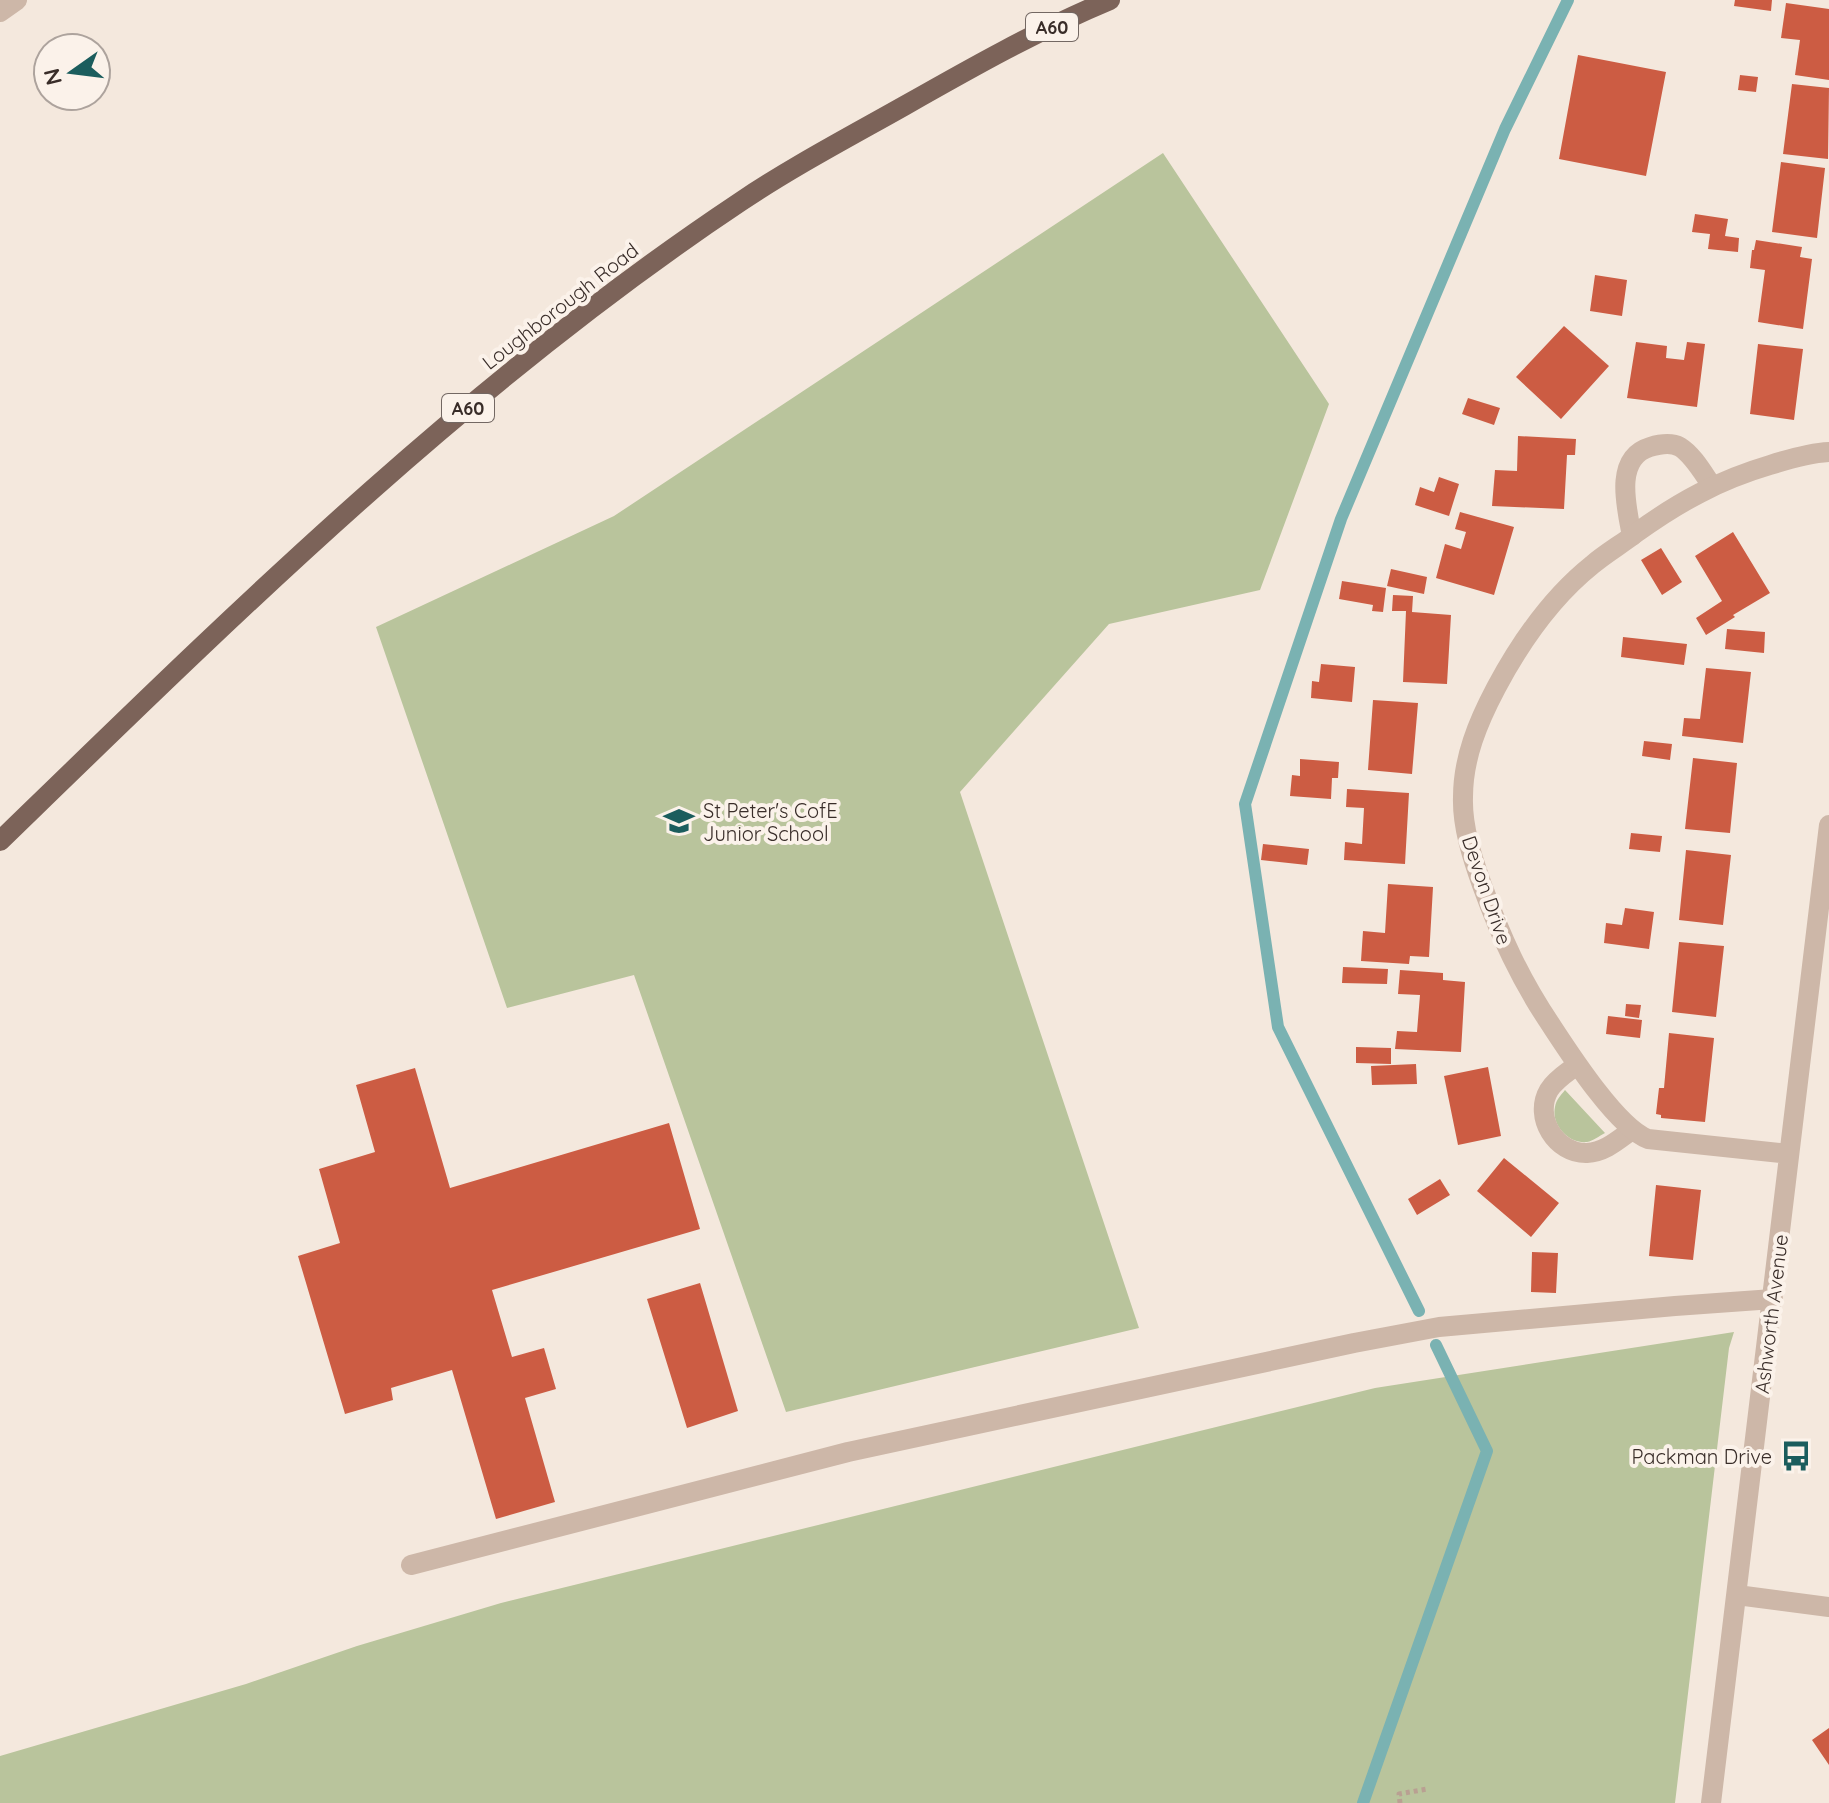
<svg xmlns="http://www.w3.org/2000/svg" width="1829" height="1803" font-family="Quicksand,sans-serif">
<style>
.green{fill:#b9c49c}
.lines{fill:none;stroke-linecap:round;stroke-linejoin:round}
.stream{stroke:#7ab2b2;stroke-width:12}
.building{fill:#cc5c43}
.path{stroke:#b9a092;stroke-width:5;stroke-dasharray:4 4;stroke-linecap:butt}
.lane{stroke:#cdb7a8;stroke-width:20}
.street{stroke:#cdb7a8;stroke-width:20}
.primary{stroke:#7c6359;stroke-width:20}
.labels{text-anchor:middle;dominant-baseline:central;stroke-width:8;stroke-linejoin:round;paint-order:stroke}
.shield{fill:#fbf2ea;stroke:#736863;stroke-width:2}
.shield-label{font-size:18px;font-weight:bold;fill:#392d29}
.street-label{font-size:20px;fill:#392d29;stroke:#fbf2ea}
.poi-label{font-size:20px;fill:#392d29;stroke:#fbf2ea;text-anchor:start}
</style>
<rect width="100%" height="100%" fill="#f4e8dd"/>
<path class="green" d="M1163,153L1329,404L1260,590L1109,624L960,792L1139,1328L786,1412L634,975L507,1008L376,627L614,516Z
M1565,1090L1605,1133C1599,1136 1593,1141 1587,1142C1569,1144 1551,1125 1555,1107C1556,1100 1561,1095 1565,1090Z
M1734,1332L1729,1348L1675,1803H0V1756L246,1684L357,1646L501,1603L1375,1388Z"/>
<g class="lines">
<path class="stream" d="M1419,1311L1278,1027L1245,804L1341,519L1505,129L1568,0
M1363,1803L1487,1451L1436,1345"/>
</g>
<path class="building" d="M1735,0H1772L1771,11L1734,6Z
M1786,3L1829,9V80L1795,75L1800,40L1781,38Z
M1578,55L1666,72L1646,176L1559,159Z
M1740,75L1758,77L1756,92L1738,90Z
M1792,84L1829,88L1828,159L1783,154Z
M1781,162L1825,168L1817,238L1772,232Z
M1695,214L1728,219L1725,236L1739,238L1738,252L1708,249L1710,234L1692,232Z
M1756,240L1802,247L1800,257L1812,259L1803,329L1758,322L1765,270L1750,268L1752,250H1754Z
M1595,275L1627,280L1622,316L1590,311Z
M1564,326L1609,366L1561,419L1516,377Z
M1636,342L1667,346L1666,358L1684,360L1687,342L1705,344L1697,407L1627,398Z
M1758,344L1803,349L1794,420L1750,414Z
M1468,398L1500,408L1494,425L1462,414Z
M1518,436L1576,439L1575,455H1567L1564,509L1492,506L1495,470L1517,471Z
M1439,477L1459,484L1449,516L1415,505L1420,487L1434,492Z
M1460,512L1514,527L1494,595L1436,578L1445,544L1461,549L1466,532L1455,529Z
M1733,532L1770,593L1733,615L1735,617L1706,635L1696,618L1722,601L1695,556Z
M1661,548L1682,582L1662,595L1641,560Z
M1391,569L1427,577L1424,594L1387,586Z
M1342,581L1386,588L1383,612L1372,611L1373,605L1339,599Z
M1393,595L1413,596L1412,612L1451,615L1447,684L1403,682L1406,611H1392Z
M1727,629L1765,632L1764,653L1725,649Z
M1623,637L1687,644L1684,665L1621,657Z
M1321,664L1355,667L1352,702L1311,698L1312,681L1319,682Z
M1706,668L1751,672L1743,743L1682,736L1684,718L1700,719Z
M1373,700L1418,703L1412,774L1368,770Z
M1644,741L1672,744L1670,760L1642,756Z
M1693,758L1737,763L1730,833L1685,829Z
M1300,759L1339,762L1338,778H1332L1331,799L1290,796L1292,775L1300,776Z
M1347,789L1409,793L1405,864L1344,860L1345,842L1362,844L1364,808L1346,807Z
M1631,833L1662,836L1660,852L1629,849Z
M1263,844L1309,849L1307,865L1261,860Z
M1686,850L1731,855L1723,925L1679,920Z
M1388,884L1433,887L1429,957L1410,956L1409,964L1361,961L1363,931L1385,933Z
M1625,908L1654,912L1649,949L1604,943L1606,923L1622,925Z
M1679,942L1724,946L1716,1017L1672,1012Z
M1343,967L1388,969L1387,984L1342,983Z
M1400,970L1443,973V980L1465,982L1461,1052L1395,1049L1397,1031L1417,1032L1420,995L1398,994Z
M1626,1004L1641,1005L1639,1018L1625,1016Z
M1608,1016L1642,1020L1640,1038L1606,1034Z
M1669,1033L1714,1038L1705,1122L1661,1118V1115L1656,1114L1659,1088H1664Z
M1356,1047L1391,1048V1064L1356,1063Z
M1416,1064L1417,1084L1372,1085L1371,1066Z
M1488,1067L1501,1136L1458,1145L1444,1076Z
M415,1068L450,1188L669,1123L700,1229L492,1290L512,1357L544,1348L556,1389L525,1398L555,1502L496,1519L452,1370L391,1388L393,1400L345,1414L298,1256L340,1243L319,1169L375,1152L356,1085Z
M1504,1158L1559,1203L1531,1237L1477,1191Z
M1440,1179L1450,1195L1417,1215L1408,1199Z
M1656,1185L1701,1190L1693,1260L1649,1256Z
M1532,1252L1558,1253L1556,1293L1531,1292Z
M700,1283L738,1411L687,1428L647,1299Z
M1829,1728V1765L1812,1740Z"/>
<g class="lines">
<path class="path" d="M1400,1803L1399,1794L1427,1789"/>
<path class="lane" d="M1632,536C1627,509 1613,458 1650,447C1660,444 1671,442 1680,447C1693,455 1703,473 1712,486
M1577,1065C1568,1072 1556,1079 1549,1090C1533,1117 1556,1154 1587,1153C1605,1152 1618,1140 1632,1130
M411,1565L848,1452L1354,1343L1439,1327L1675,1306L1773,1299"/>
<path class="street" d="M0,12L17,0
M1789,1154L1648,1139C1617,1127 1570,1054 1551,1025C1520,979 1501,937 1482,885C1472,857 1462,826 1463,797C1463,758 1478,722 1496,688C1520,643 1552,597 1592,565C1606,553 1622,544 1636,533C1679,502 1719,480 1770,465C1789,459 1809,453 1829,452
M1737,1595L1829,1607
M1711,1803L1829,825"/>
<path class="primary" d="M0,841C234,614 468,383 740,202C792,167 849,137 904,106C971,68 1038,30 1110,0"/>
</g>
<defs>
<g id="school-bare" transform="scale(2.4)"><path d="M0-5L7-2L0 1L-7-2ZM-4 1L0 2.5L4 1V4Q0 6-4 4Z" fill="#1b5d5d" stroke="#fbf2ea" stroke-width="2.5" paint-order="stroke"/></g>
<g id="bus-bare" transform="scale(2.4)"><path d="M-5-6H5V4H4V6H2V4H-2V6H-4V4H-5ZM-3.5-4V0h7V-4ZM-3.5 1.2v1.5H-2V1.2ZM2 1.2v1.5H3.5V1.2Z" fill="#1b5d5d" stroke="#fbf2ea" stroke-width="2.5" paint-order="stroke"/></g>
</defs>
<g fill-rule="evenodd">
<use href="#school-bare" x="679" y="821"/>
<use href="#bus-bare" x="1796" y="1456"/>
</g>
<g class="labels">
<g class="shield">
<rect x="1026" y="13" width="52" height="28" rx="6"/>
<rect x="442" y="394" width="52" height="28" rx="6"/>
</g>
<g class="shield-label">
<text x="1052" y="27">A60</text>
<text x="468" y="408">A60</text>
</g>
<g class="street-label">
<text transform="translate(560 306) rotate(-38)">Loughborough Road</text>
<text transform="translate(1487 890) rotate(71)">Devon Drive</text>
<text transform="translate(1771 1314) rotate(-83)">Ashworth Avenue</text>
</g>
<g class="poi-label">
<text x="703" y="810">St Peter's CofE<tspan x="703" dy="23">Junior School</tspan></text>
<text x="1772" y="1456" text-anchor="end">Packman Drive</text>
</g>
</g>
<g transform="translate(72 72) rotate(256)"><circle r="38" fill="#fbf2ea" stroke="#ada39d" stroke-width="2"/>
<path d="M0-6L14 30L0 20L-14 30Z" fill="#1b5d5d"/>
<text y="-12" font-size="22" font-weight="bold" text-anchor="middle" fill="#392d29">N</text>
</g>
</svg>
